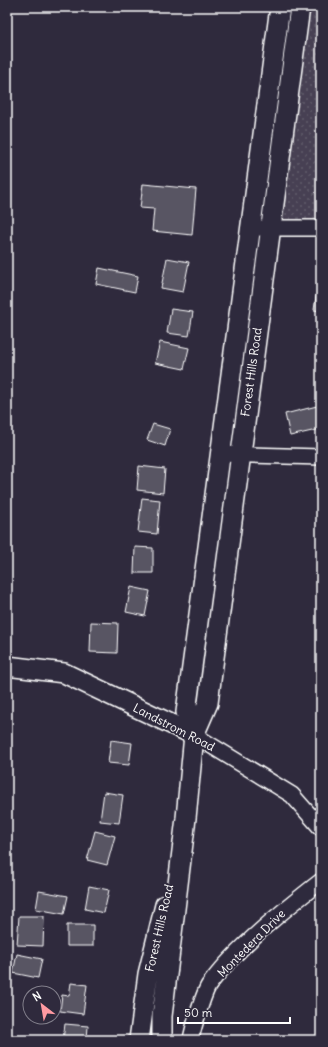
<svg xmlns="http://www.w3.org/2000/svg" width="328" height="1047" font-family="Delius,sans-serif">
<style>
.grass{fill:url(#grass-dots);stroke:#a2a0a8}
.building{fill:#595564;stroke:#fff}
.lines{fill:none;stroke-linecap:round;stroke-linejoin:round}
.minor-casing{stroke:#fff;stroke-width:18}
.tertiary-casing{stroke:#fff;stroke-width:22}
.minor{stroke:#2f2a3d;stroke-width:15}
.tertiary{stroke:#2f2a3d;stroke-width:19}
.labels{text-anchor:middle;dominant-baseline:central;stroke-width:3.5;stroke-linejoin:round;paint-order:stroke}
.street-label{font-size:12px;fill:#fff;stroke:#2f2a3d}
</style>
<defs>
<pattern id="grass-dots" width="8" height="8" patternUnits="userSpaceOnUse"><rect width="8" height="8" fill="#464152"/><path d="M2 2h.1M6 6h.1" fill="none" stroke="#625e6c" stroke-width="1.8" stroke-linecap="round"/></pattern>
</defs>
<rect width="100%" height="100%" fill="#2f2a3d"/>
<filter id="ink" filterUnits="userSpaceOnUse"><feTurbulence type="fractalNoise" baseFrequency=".025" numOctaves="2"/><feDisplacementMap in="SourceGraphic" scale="8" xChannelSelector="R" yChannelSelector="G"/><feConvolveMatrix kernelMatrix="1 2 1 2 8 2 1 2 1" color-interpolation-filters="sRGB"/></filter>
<g filter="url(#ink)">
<path class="grass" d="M308,7H321V226L279,227Z"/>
<path class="building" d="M143,184L196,189L192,235L152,231L154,209L140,208Z
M167,258L189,262L183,292L161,288Z
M99,268L138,276L135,292L96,284Z
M319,276L321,277V311L314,310Z
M171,309L193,312L189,336L167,333Z
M160,342L189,348L184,369L155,363Z
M321,405V429L290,436L285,414Z
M153,424L170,429L165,446L147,440Z
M139,466L165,469L163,493L137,490Z
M142,498L160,500L157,534L138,532Z
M135,547L153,548V573H134Z
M131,587L150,591L145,616L126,612Z
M91,622L118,623L117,653L90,652Z
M111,740L132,743L129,765L108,763Z
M104,792L123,795L119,823L100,821Z
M95,831L115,836L107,865L87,860Z
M89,886L109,890L104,913L85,909Z
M39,891L68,896L64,914L36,909Z
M19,916H44L43,946L17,945Z
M67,925H93V946H67Z
M17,954L42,959L38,978L13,973Z
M71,983L87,985L83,1014L60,1011L62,995L69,996Z
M65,1024L88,1026L87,1040H63Z"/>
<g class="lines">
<g class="minor-casing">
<path id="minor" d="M250,228H321
M219,454L321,457
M194,735L292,795L321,828
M191,1040C192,1031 204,992 209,985C236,948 285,909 321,881"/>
</g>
<g class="tertiary-casing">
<path id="tertiary" d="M7,666L64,673L194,735
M194,735L186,712L280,7
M139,1040L148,974L165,905
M162,1040V1016L186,818L194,735L208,703L300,7"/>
</g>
<use href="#minor" class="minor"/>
<use href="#tertiary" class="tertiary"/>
</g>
</g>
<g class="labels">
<g class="street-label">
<text transform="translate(251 372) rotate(-82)">Forest Hills Road</text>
<text transform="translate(174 727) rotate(27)">Landstrom Road</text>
<text transform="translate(159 928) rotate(-77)">Forest Hills Road</text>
<text transform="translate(251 943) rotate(-45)">Montedera Drive</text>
</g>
</g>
<rect width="328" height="1047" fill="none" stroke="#2f2a3d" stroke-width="24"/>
<rect x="12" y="12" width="304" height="1023" fill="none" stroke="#fff" stroke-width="1.5" filter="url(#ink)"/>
<g transform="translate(42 1005) rotate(329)"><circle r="19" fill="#2f2a3d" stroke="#827f8b"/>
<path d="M0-3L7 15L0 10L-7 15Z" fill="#ff9aa2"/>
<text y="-6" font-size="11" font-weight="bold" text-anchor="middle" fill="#ffffff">N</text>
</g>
<path d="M178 1017v6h112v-6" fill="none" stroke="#ffffff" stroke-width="2"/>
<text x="184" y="1017" font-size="12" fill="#ffffff" stroke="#2f2a3d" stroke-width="3" paint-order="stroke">50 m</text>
</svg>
